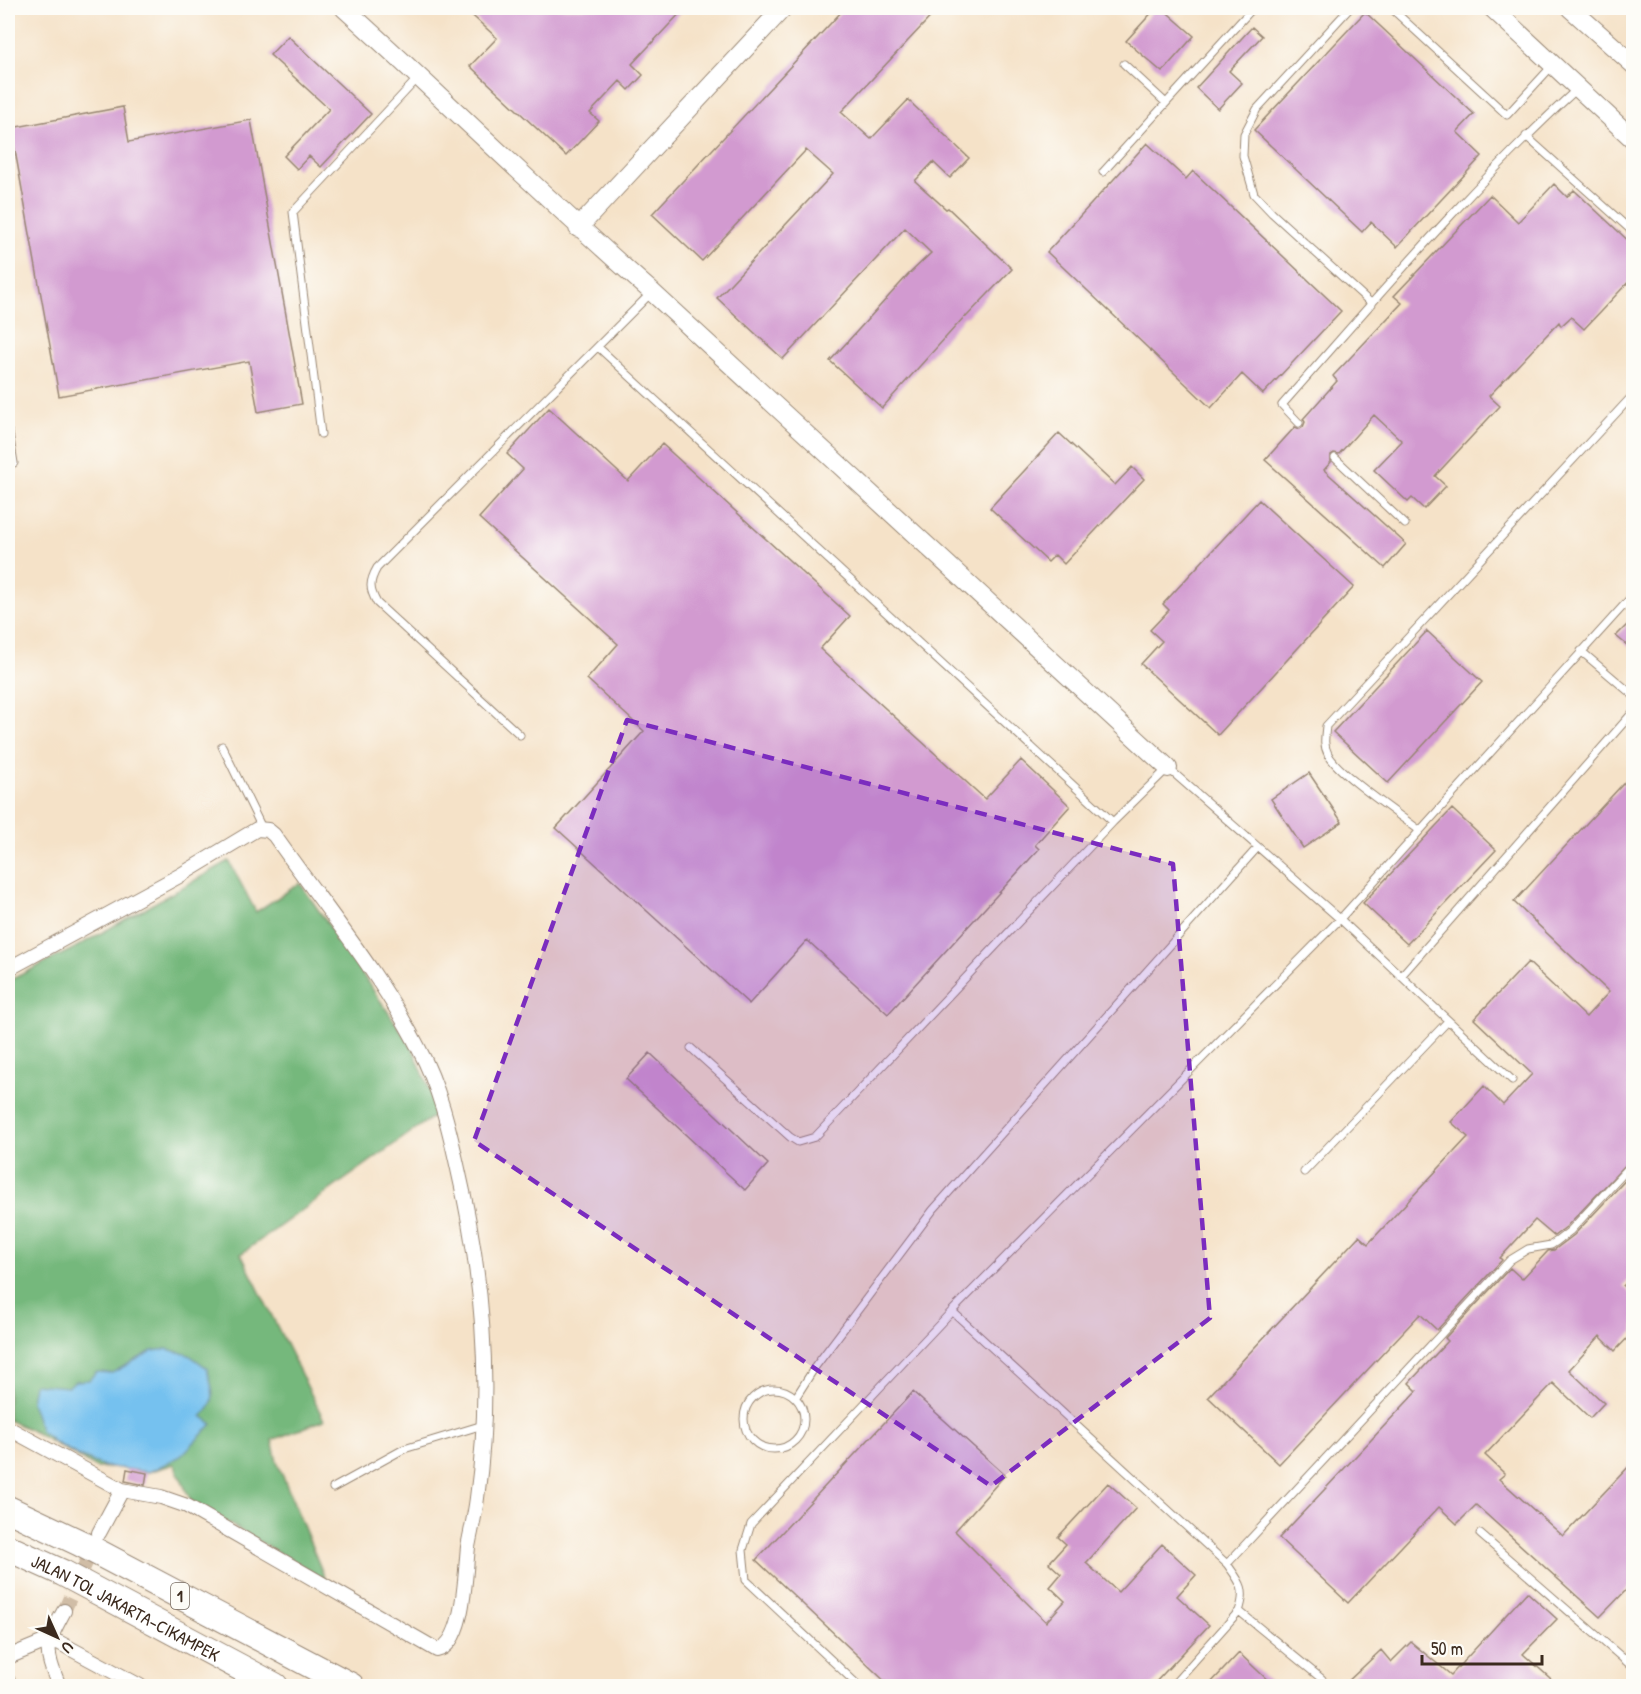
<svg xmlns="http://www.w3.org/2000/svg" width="1641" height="1694" font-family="'Patrick Hand',sans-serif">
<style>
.forest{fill:#75b87c;stroke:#58714d;stroke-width:1.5}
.water{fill:#75c1ef;stroke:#587686;stroke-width:1.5}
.building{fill:#d29ad0}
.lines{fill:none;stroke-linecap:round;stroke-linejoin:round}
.minor-tunnel{stroke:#d0bda6;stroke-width:14;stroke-dasharray:14 7;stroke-linecap:butt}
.service-casing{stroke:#988673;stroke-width:9}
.minor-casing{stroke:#988673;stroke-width:16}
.tertiary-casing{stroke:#988673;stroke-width:20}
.motorway-casing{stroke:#988673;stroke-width:28}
.service{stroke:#fff;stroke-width:7}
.minor{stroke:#fff;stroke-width:14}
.tertiary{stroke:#fff;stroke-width:18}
.motorway{stroke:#fff;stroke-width:26}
.marked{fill:#7b2cbf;fill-opacity:0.2;stroke:#7b2cbf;stroke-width:4.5;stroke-dasharray:12 8;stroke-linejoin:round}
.labels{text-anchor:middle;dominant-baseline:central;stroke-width:6;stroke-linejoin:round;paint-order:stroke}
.shield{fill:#fdfcf7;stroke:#75695f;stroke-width:1.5}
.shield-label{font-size:16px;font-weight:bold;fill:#3b2a1e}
.street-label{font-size:18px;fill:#3b2a1e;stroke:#fdfcf7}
</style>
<rect width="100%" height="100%" fill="#fdfcf7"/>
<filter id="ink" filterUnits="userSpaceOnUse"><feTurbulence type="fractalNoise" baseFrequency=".0167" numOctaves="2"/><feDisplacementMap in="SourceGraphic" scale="12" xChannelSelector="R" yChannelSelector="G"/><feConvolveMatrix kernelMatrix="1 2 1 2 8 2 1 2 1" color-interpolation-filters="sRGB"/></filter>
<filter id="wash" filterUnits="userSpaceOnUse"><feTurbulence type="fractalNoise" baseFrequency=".008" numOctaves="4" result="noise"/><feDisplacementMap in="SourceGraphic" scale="24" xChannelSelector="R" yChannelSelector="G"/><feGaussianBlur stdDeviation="1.35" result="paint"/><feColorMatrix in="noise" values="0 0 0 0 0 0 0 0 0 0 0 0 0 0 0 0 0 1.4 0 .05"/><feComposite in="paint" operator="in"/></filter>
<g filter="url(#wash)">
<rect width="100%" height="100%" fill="#f5e2c8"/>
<path class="forest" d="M229,861L256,912L300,883L412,1047L439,1112L241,1254L324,1420L272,1440L277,1462L326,1581L191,1501L174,1464L149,1472L114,1467L97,1468L29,1429L8,1420V981L71,950Z"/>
<path class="water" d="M167,1349L189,1355L207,1368C212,1387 219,1402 202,1416L212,1424L181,1456L149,1472L103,1466L77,1455L54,1442L41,1431L31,1402L34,1384L68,1387L75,1381L89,1380L96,1372L112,1373L152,1351Z"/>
<g id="blocks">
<path class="building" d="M464,8H685L632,64L643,75L629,90L620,81L590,113L599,121L566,156L470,66L497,38Z
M845,8H939L841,112L871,139L908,100L969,158L950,178L933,162L915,181L946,209L948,208L1012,269L966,317L965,316L882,408L830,361L908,275L931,253L905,228L783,359L717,298L833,174L806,150L702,261L652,214Z
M1156,8H1162L1194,36L1162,72L1126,41Z
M1365,12L1474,114L1457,132L1482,156L1397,247L1371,222L1362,232L1254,130Z
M1252,27L1262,36L1229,71L1242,83L1218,109L1196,88Z
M288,36L371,114L321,167L309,156L297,169L284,156L329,109L270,55Z
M123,107L129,142L251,120L302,404L258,412L249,361L59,396L11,128Z
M1147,143L1186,179L1193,171L1341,311L1263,394L1242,374L1211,408L1047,252Z
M1554,184L1567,197L1574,190L1634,246V276L1584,329L1571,317L1561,326L1559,322L1489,396L1500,406L1435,476L1446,486L1424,509L1412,498L1408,502L1374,470L1402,441L1374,415L1339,454L1334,453L1331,455V462L1324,470L1406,544L1385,568L1265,460L1295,427L1300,429L1303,427L1305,422L1303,419L1337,381L1333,376L1402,303L1394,296L1490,195L1518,222Z
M549,408L628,481L662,444L850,616L820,649L985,799L1021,760L1070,806L1035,845L1039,849L888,1014L807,940L749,1004L556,828L644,731L587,679L618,644L479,518L523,469L507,454Z
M1059,433L1115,485L1132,467L1144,479L1064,564L1055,555L1048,562L990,508Z
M1259,500L1354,587L1218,735L1141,664L1162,641L1150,630L1169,610L1163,604Z
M1634,618V651L1616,636Z
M1427,631L1482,682L1388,783L1333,732Z
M1634,772V1156L1566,1227L1554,1236L1535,1220L1500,1258L1502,1260L1437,1330L1420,1314L1279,1464L1208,1397L1359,1236L1368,1244L1468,1137L1451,1122L1484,1086L1503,1105L1532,1074L1474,1019L1528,962L1586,1017L1609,992L1514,902Z
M1309,773L1342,822L1303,848L1271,799Z
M1452,809L1496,850L1407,944L1363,903Z
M650,1053L768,1164L745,1190L626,1079Z
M1634,1171V1275L1623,1286L1634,1296V1331L1615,1351L1600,1336L1569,1370L1604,1403L1590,1418L1553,1383L1485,1455L1505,1474L1499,1479L1563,1536L1634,1461V1582L1600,1617L1476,1505L1457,1524L1439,1507L1348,1603L1279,1538L1417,1391L1409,1383L1448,1341L1445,1338L1510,1268L1522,1279L1548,1251L1554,1250L1574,1235Z
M913,1392L1005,1475L955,1531L1046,1622L1065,1601L1050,1587L1061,1574L1049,1563L1066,1544L1058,1537L1108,1483L1136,1508L1086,1563L1118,1592L1162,1544L1196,1575L1177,1596L1209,1625L1152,1686H890L756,1560Z
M127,1469L147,1473L145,1485L125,1481Z
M1527,1592L1557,1619L1523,1654L1559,1686H1343L1381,1650L1391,1662L1411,1642L1451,1675Z
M1239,1653L1274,1686H1208Z"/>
</g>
</g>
<g filter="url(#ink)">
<use href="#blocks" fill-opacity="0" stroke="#988673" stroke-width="1.5"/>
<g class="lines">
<path class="minor-tunnel" d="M64,1611L94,1545"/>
<g class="service-casing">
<path id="service" d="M1350,8L1257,109L1244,134L1243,156L1254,194L1272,213L1372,304
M1391,8L1507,115L1552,66
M1124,64L1166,103
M1526,136L1634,233
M1103,172L1253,8
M598,347L1113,822
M1299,423L1282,405C1377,298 1471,186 1577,89
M321,434L293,212L418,78
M1335,458L1405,524
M8,464L14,463L9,433
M1581,651L1634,696
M520,735L377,603C369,589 369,582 377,568L650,294
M222,746L262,828
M1419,830C1400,815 1337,773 1328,754C1323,745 1325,736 1326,726L1634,394
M1401,976L1634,711
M691,1048L790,1137L798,1142L815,1137L1113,822L1168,768L1340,919L1634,594
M1304,1172L1448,1021
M952,1311L1227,1564C1240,1582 1247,1589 1239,1611L1172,1686
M744 1419a30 30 0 1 1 60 0a30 30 0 1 1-60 0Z
M796,1397L815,1367L933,1210L1258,847
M1633,1414H1634
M333,1488L404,1449L483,1425
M1480,1534L1634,1668
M1227,1564L1510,1260L1528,1249L1551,1245L1557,1241L1570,1231L1634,1162
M1239,1611L1322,1679
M1624,1660L1634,1649
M859,1686L746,1580L743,1550L751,1524L952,1311L1340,919L1512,1080"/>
</g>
<g class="minor-casing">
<path id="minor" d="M8,969L179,876L257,829L268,830L274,835C323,905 380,973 419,1049C439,1086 449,1128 458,1169C483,1276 492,1389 477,1498C475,1515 471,1531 468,1547C465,1572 465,1644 437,1650L187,1506L161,1497L122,1490L8,1428
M99,1533L122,1490
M8,1657L49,1640L60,1643L140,1686
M8,1681L9,1686
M59,1686C44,1649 45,1646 64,1611"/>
</g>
<g class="tertiary-casing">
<path id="tertiary" d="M344,8C447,101 547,200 652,292L1168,768
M1492,8L1634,140
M1570,8L1634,65
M578,228L783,8"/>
</g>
<g class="motorway-casing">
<g id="motorway">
<path d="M8,1509L80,1543L351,1686"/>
<path id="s1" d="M8,1548L63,1573L275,1686"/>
</g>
</g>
<use href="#service" class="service"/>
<use href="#minor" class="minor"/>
<use href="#tertiary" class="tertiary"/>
<use href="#motorway" class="motorway"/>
</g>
</g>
<path class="marked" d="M627,720L1173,864L1210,1318L991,1486L474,1141Z"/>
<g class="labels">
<rect class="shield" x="171" y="1583" width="18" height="26" rx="4.5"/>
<g class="shield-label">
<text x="180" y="1596">1</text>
</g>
<g class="street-label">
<text stroke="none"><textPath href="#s1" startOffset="132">JALAN TOL JAKARTA–CIKAMPEK</textPath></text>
</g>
</g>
<rect width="1641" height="1694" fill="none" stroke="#fdfcf7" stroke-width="30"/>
<g transform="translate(57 1637) rotate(135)" stroke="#fdfcf7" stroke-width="4.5" paint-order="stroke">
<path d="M0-4.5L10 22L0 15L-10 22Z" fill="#3b2a1e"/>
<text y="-9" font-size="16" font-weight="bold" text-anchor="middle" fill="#3b2a1e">U</text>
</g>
<path d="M1422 1655v9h120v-9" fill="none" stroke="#3b2a1e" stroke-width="3"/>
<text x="1431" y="1655" font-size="18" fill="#3b2a1e" stroke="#fdfcf7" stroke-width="4.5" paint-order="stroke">50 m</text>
</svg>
